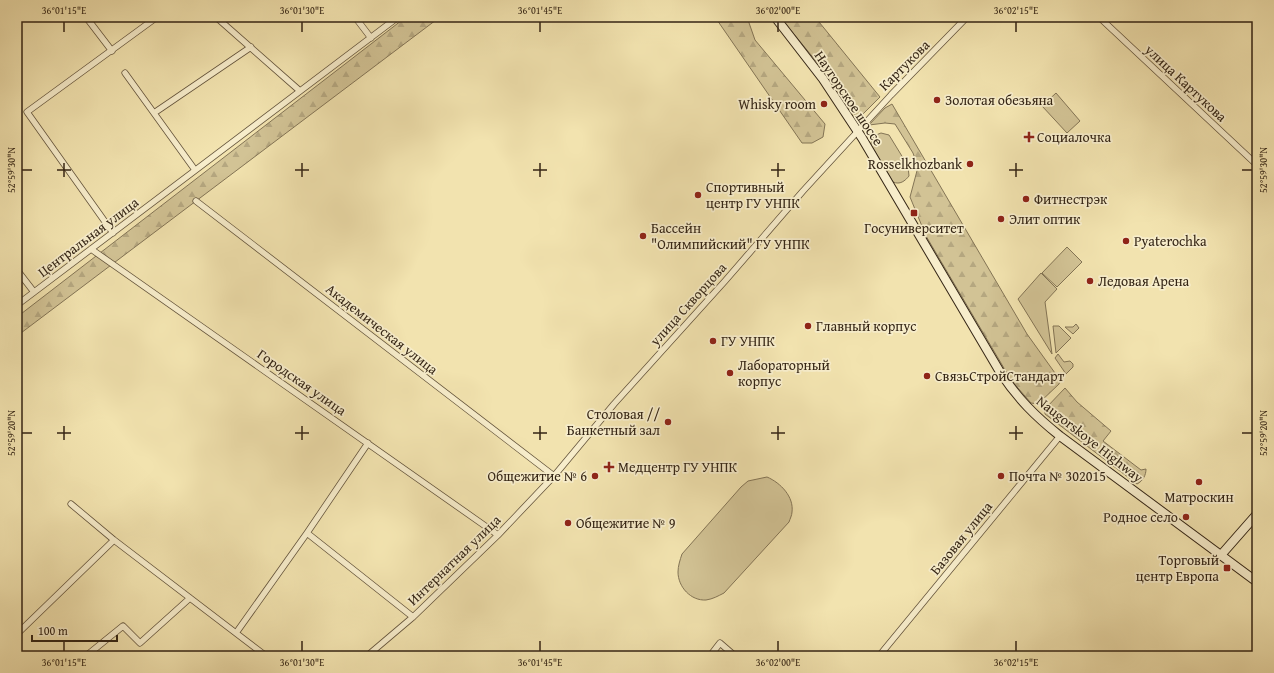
<svg xmlns="http://www.w3.org/2000/svg" width="1274" height="673" font-family="'Gentium Book Plus',serif">
<style>
.green{fill:#d2c395;stroke:#837455}
.forest{fill:url(#forest-firs);stroke:#837455}
.lines{fill:none;stroke-linecap:round;stroke-linejoin:round}
.street-casing{stroke:#64543c;stroke-width:7}
.secondary-casing{stroke:#342515;stroke-width:10}
.street{stroke:#f7edcb;stroke-width:5.5}
.secondary{stroke:#f7edcb;stroke-width:8}
.ticks{fill:none;stroke:#342515;stroke-width:1.5}
.poi-dot{fill:#8f2418;stroke:#f7edcb;stroke-width:1.5}
.labels{text-anchor:middle;dominant-baseline:central;stroke-width:3.5;stroke-linejoin:round;paint-order:stroke}
.street-label{font-size:14px;fill:#342515;stroke:#f7edcb}
.poi-label{font-size:14px;fill:#342515;stroke:#f7edcb;text-anchor:start}
.neatline{fill:none;stroke:#342515;stroke-width:1.5}
.ticks-label{font-size:10px;text-anchor:middle;fill:#342515}
</style>
<defs>
<pattern id="forest-firs" width="22" height="20" patternUnits="userSpaceOnUse"><rect width="22" height="20" fill="#d2c395"/><path d="M5 1l3.5 6h-7zM16 11l3.5 6h-7z" fill="#b5a780"/></pattern>
</defs>
<rect width="100%" height="100%" fill="#f2e3af"/>
<filter id="stains"><feTurbulence type="fractalNoise" baseFrequency=".005" numOctaves="4"/><feColorMatrix values="0 0 0 0 .2 0 0 0 0 .09 0 0 0 0 .02 0 0 0 .5 -.17"/></filter>
<radialGradient id="worn" r=".72"><stop offset=".6" stop-color="#630" stop-opacity="0"/><stop offset="1" stop-color="#630" stop-opacity=".3"/></radialGradient>
<path class="green" d="M1056,93L1080,121L1067,133L1042,106Z
M881,133L889,135L908,166L909,176C905,181 900,185 893,182L871,145C871,138 875,135 881,133Z
M1067,247L1082,262L1057,287L1042,273Z
M1041,273L1057,289L1045,302L1052,354L1018,299Z
M1076,324L1079,328L1073,334L1065,327H1073Z
M1053,326H1059L1071,338L1056,353Z
M1058,354L1064,362L1070,361L1073,364V367L1066,374L1055,358Z
M767,477C781,483 794,497 792,512C792,515 790,519 789,522L724,593C718,596 713,599 706,600C691,601 678,587 678,572C678,566 680,560 682,554L741,487L748,481Z"/>
<path class="forest" d="M406,17H440L17,336V317Z
M715,17H747L755,40L825,124L823,137L812,143H802Z
M780,17H815L880,97L858,119L829,77Z
M892,104L1027,334L1060,380L1059,384L1038,404L1031,403L1011,380L926,236L910,197L918,167L913,153L895,124L885,123L869,125L885,108Z
M1065,388L1077,402L1111,431L1103,441L1141,470L1146,469C1146,475 1143,481 1137,484L1045,414V409Z"/>
<g class="lines">
<g class="street-casing">
<path id="street" d="M86,17L112,51
M216,17L300,91
M355,17L371,38
M1099,17L1257,165
M125,73L195,170
M154,113L251,47
M196,201L554,476
M113,233L27,112L157,17
M91,249L498,535
M17,270L34,292
M17,305L398,17
M71,504L114,540L266,656
M307,533L413,617
M236,633L307,533L368,443
M17,634L114,540
M86,656L123,626L140,643L190,598
M367,656L413,617L498,535L554,476L614,404L725,281L803,191L891,95L967,17
M710,656L720,643L735,656
M879,656L1060,436"/>
</g>
<g class="secondary-casing">
<path id="secondary" d="M775,17L823,79L862,138L1000,372C1018,399 1035,416 1060,436L1257,582
M1221,555L1257,514"/>
</g>
<use href="#street" class="street"/>
<use href="#secondary" class="secondary"/>
</g>
<path class="ticks" d="M64,22V32M302,22V32M540,22V32M778,22V32M1016,22V32M64,163V177M302,163V177M540,163V177M778,163V177M1016,163V177M22,170H32M57,170H71M295,170H309M533,170H547M771,170H785M1009,170H1023M1242,170H1252M64,426V440M302,426V440M540,426V440M778,426V440M1016,426V440M22,433H32M57,433H71M295,433H309M533,433H547M771,433H785M1009,433H1023M1242,433H1252M64,641V651M302,641V651M540,641V651M778,641V651M1016,641V651"/>
<g class="poi-dot">
<circle cx="937" cy="100" r="4"/>
<circle cx="824" cy="104" r="4"/>
<path d="M1027 131h4v4h4v4h-4v4h-4v-4h-4v-4h4z"/>
<circle cx="970" cy="164" r="4"/>
<circle cx="698" cy="195" r="4"/>
<circle cx="1026" cy="199" r="4"/>
<rect x="910" y="209" width="8" height="8" rx="2"/>
<circle cx="1001" cy="219" r="4"/>
<circle cx="643" cy="236" r="4"/>
<circle cx="1126" cy="241" r="4"/>
<circle cx="1090" cy="281" r="4"/>
<circle cx="808" cy="326" r="4"/>
<circle cx="713" cy="341" r="4"/>
<circle cx="730" cy="373" r="4"/>
<circle cx="927" cy="376" r="4"/>
<circle cx="668" cy="422" r="4"/>
<path d="M607 461h4v4h4v4h-4v4h-4v-4h-4v-4h4z"/>
<circle cx="595" cy="476" r="4"/>
<circle cx="1001" cy="476" r="4"/>
<circle cx="1199" cy="482" r="4"/>
<circle cx="1186" cy="517" r="4"/>
<circle cx="568" cy="523" r="4"/>
<rect x="1223" y="564" width="8" height="8" rx="2"/>
</g>
<g class="labels">
<g class="street-label">
<text transform="translate(904 65) rotate(-45)">Картукова</text>
<text transform="translate(1186 83) rotate(43)">улица Картукова</text>
<text transform="translate(849 98) rotate(56)">Наугорское шоссе</text>
<text transform="translate(88 237) rotate(-37)">Центральная улица</text>
<text transform="translate(688 304) rotate(-48)">улица Скворцова</text>
<text transform="translate(382 329) rotate(38)">Академическая улица</text>
<text transform="translate(302 382) rotate(35)">Городская улица</text>
<text transform="translate(1090 439) rotate(38)">Naugorskoye Highway</text>
<text transform="translate(961 538) rotate(-51)">Базовая улица</text>
<text transform="translate(454 560) rotate(-44)">Интернатная улица</text>
</g>
<g class="poi-label">
<text x="945" y="100">Золотая обезьяна</text>
<text x="816" y="104" text-anchor="end">Whisky room</text>
<text x="1037" y="137">Социалочка</text>
<text x="962" y="164" text-anchor="end">Rosselkhozbank</text>
<text x="706" y="187">Спортивный<tspan x="706" dy="16">центр ГУ УНПК</tspan></text>
<text x="1034" y="199">Фитнестрэк</text>
<text x="1009" y="219">Элит оптик</text>
<text x="651" y="228">Бассейн<tspan x="651" dy="16">"Олимпийский" ГУ УНПК</tspan></text>
<text x="914" y="228" text-anchor="middle">Госуниверситет</text>
<text x="1134" y="241">Pyaterochka</text>
<text x="1098" y="281">Ледовая Арена</text>
<text x="816" y="326">Главный корпус</text>
<text x="721" y="341">ГУ УНПК</text>
<text x="738" y="365">Лабораторный<tspan x="738" dy="16">корпус</tspan></text>
<text x="935" y="376">СвязьСтройСтандарт</text>
<text x="660" y="414" text-anchor="end">Столовая //<tspan x="660" dy="16">Банкетный зал</tspan></text>
<text x="618" y="467">Медцентр ГУ УНПК</text>
<text x="587" y="476" text-anchor="end">Общежитие № 6</text>
<text x="1009" y="476">Почта № 302015</text>
<text x="1199" y="497" text-anchor="middle">Матроскин</text>
<text x="1178" y="517" text-anchor="end">Родное село</text>
<text x="576" y="523">Общежитие № 9</text>
<text x="1219" y="560" text-anchor="end">Торговый<tspan x="1219" dy="16">центр Европа</tspan></text>
</g>
</g>
<rect width="1274" height="673" fill="none" stroke="#f2e3af" stroke-width="44"/>
<path d="M32 635v6h85v-6" fill="none" stroke="#342515" stroke-width="2"/>
<text x="38" y="635" font-size="12" fill="#342515" stroke="#f7edcb" stroke-width="3" paint-order="stroke">100 m</text>
<rect x="22" y="22" width="1230" height="629" class="neatline"/>
<g class="ticks-label">
<text x="64" y="14">36°01'15"E</text>
<text x="302" y="14">36°01'30"E</text>
<text x="540" y="14">36°01'45"E</text>
<text x="778" y="14">36°02'00"E</text>
<text x="1016" y="14">36°02'15"E</text>
<text transform="translate(11 170) rotate(-90)" y="4">52°59'30"N</text>
<text transform="translate(1263 170) rotate(-90)" y="4">52°59'30"N</text>
<text transform="translate(11 433) rotate(-90)" y="4">52°59'20"N</text>
<text transform="translate(1263 433) rotate(-90)" y="4">52°59'20"N</text>
<text x="64" y="666">36°01'15"E</text>
<text x="302" y="666">36°01'30"E</text>
<text x="540" y="666">36°01'45"E</text>
<text x="778" y="666">36°02'00"E</text>
<text x="1016" y="666">36°02'15"E</text>
</g>
<rect width="100%" height="100%" filter="url(#stains)"/>
<rect width="100%" height="100%" fill="url(#worn)"/>
</svg>
